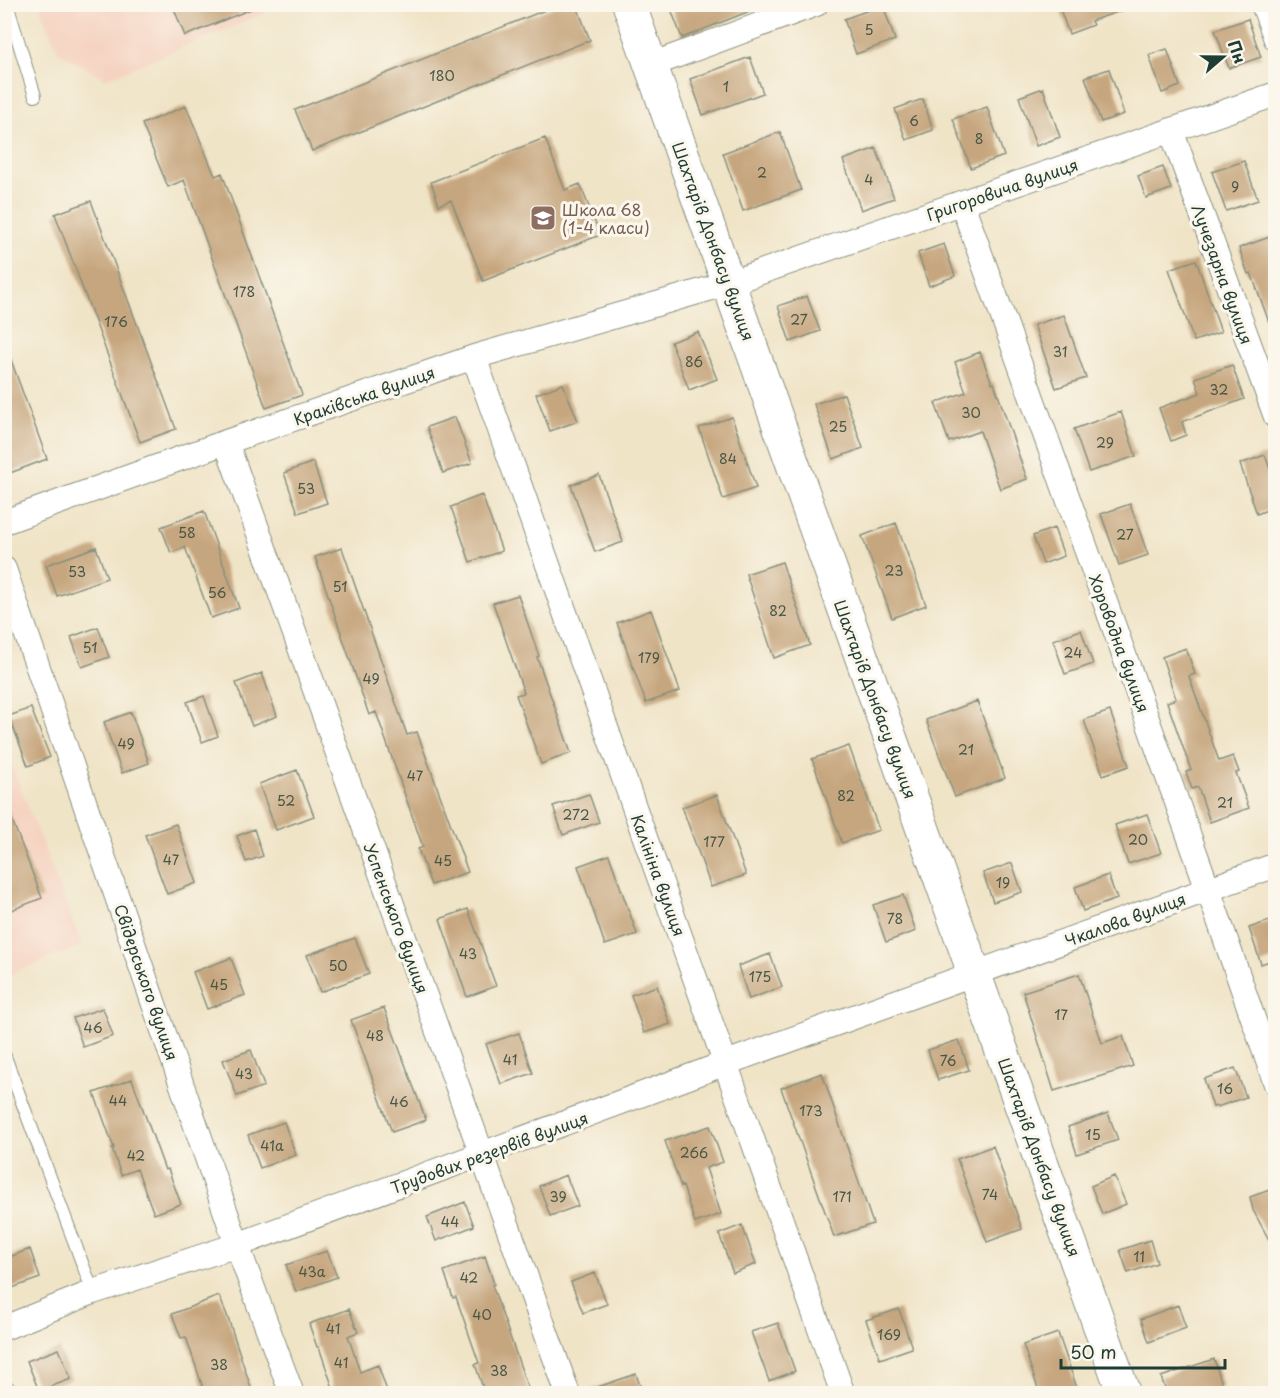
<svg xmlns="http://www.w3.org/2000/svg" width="1280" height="1398" font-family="'Playpen Sans',sans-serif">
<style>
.built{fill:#f5d3c1}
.building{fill:#c6a67e}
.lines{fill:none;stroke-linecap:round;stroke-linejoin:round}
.lane-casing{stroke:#88907e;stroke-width:14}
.street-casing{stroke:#88907e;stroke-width:26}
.secondary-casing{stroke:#88907e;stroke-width:35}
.lane{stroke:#fff;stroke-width:12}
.street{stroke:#fff;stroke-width:24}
.secondary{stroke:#fff;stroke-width:33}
.labels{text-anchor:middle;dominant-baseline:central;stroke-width:6;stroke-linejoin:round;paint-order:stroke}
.number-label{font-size:14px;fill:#495746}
.street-label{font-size:16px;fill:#1f3d34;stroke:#fbf7ec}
.education-label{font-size:16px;fill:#785e54;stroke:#fbf7ec;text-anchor:start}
</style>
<rect width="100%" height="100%" fill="#fbf7ec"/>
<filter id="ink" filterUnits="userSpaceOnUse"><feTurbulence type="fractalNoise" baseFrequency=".0167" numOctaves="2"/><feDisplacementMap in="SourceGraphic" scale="12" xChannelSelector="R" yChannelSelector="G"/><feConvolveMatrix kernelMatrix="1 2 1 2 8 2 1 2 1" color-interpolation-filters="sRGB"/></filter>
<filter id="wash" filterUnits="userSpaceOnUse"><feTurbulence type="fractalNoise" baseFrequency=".008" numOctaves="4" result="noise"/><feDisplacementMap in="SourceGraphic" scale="24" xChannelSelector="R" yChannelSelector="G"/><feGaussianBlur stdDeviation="1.35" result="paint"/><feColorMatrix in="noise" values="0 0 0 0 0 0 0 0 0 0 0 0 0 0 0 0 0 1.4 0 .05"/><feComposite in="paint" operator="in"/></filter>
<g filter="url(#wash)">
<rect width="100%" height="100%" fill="#f0e4c7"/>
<path class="built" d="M39,5H285L106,79L58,52Z
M4,745L82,946L5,976H4Z"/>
<g id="blocks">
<path class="building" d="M172,4H261V5L185,36Z
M560,4H576L590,40L312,151L295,110Z
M669,4H765V5L682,38Z
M1058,4H1131L1132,7L1091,21L1093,25L1069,34Z
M883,5L895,40L856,54L844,19Z
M1248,19L1261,57L1229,68L1215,30Z
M1167,49L1180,86L1162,93L1149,55Z
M750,57L763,93L703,115L690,79Z
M1109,69L1124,114L1101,122L1085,77Z
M1043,88L1060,137L1036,146L1019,97Z
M923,99L933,130L906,140L895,109Z
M186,106L215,176L222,173L302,395L266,408L184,180L168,187L142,124Z
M987,107L1004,156L971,168L953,119Z
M780,132L801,190L743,211L723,153Z
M545,138L565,190L580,184L600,235L483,281L451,200L439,205L431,182Z
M876,148L894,198L861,210L843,160Z
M1244,161L1258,200L1226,211L1212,172Z
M1163,167L1171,189L1146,198L1138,176Z
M91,201L176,429L140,442L55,214Z
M1275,235V332L1273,333L1251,273L1248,274L1239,248Z
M944,244L955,276L929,286L918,253Z
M1196,260L1221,332L1194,341L1169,269Z
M807,296L820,331L790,342L778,306Z
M1064,315L1086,378L1056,388L1034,325Z
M698,332L717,379L689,390L671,342Z
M4,349H7L47,459L10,473L4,459Z
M980,352L992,383H994L1027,479L1000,489L980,431L949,442L935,403L966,392L955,362Z
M1232,365L1244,399L1182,422L1186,435L1171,441L1159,408L1200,393L1195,378Z
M563,384L578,421L550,431L536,394Z
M844,394L863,448L833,459L814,404Z
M1121,412L1136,456L1089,472L1074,429Z
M455,417L472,463L443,473L427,427Z
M732,417L756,488L723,499L699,428Z
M1265,455L1275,483V507L1257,514L1240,464Z
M313,462L327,503L298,513L284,473Z
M599,475L623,542L595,552L571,485Z
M482,495L502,551L470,562L451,507Z
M1130,504L1148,555L1119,565L1101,514Z
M204,511L239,608L211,618L185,547L171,553L161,527Z
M896,523L926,605L892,618L862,536Z
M1054,528L1064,556L1043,564L1033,536Z
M96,547L107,578L57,596L46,565Z
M342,548L407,735L417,732L468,872L431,885L418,849L423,847L376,712L369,715L315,557Z
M782,562L810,645L774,658L746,574Z
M518,595L539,656L537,657L571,753L541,764L516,695L524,693L493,603Z
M651,610L680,691L646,703L617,623Z
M98,627L109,657L82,667L71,637Z
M1081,630L1093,664L1065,674L1053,640Z
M1186,648L1195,674L1189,676L1219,761L1233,756L1239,772L1236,773L1249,808L1210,822L1198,787L1192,789L1186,772L1191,770L1167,702L1176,699L1162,657Z
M262,673L277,716L252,726L236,683Z
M204,696L218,736L202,742L187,702Z
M977,701L1005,778L955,797L926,720Z
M31,708L50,757L28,766L9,716Z
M1110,711L1129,766L1103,775L1084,720Z
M131,712L149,763L122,773L104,722Z
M849,746L879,830L842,843L812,759Z
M297,770L314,816L276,830L259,784Z
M589,794L599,822L563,835L553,806Z
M717,795L746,875L711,887L682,807Z
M6,804L42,898L4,913V805Z
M1147,814L1161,853L1128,864L1115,825Z
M176,824L197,883L167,894L145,835Z
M254,829L263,856L246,862L237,836Z
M609,855L637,934L605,945L578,866Z
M1012,863L1022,892L993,902L983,873Z
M1108,875L1117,899L1083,911L1075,887Z
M903,895L916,931L886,942L873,905Z
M468,909L496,986L467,997L440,919Z
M1275,919V959L1261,964L1249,928Z
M355,938L369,974L320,992L307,955Z
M770,954L782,987L749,999L738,966Z
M231,958L245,995L207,1009L193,972Z
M1079,974L1102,1043L1123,1036L1133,1066L1054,1091L1023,992Z
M657,986L670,1024L644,1033L631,995Z
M103,1008L113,1036L83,1047L73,1018Z
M384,1008L426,1120L392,1132L351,1020Z
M519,1033L533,1073L501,1084L486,1044Z
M959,1040L969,1070L938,1080L928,1050Z
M251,1050L264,1086L237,1096L223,1060Z
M1235,1068L1246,1097L1217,1107V1106L1213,1107L1204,1079Z
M822,1073L873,1224L834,1237L781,1088Z
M132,1079L165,1170L168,1169L181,1204L154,1214L137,1169L121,1175L112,1148H114L94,1093Z
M1108,1113L1118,1140L1077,1154L1068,1127Z
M284,1122L296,1155L260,1168L248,1135Z
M710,1126L723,1162L706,1168L721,1214L695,1223L683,1186L681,1187L665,1141Z
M993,1146L1022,1229L987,1242L957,1159Z
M566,1175L578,1206L550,1216L539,1186Z
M1114,1176L1126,1204L1102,1214L1091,1186Z
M1275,1188V1251L1253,1210L1250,1197Z
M465,1202L474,1226L436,1241L427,1217Z
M742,1225L756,1264L733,1273L719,1234Z
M1150,1240L1157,1263L1128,1273L1120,1250Z
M30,1249L40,1278L4,1291V1259Z
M327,1251L337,1277L296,1292L286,1265Z
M485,1256L494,1284L492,1285L530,1394H485L475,1364L479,1363L456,1297L453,1298L444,1271Z
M595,1273L607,1304L583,1313L571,1282Z
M219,1296L227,1315L253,1394H205L186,1337L181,1338L172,1314Z
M1178,1305L1186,1328L1149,1342L1141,1319Z
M349,1309L358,1332L348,1336L360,1372L378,1365L388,1394H335L319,1347H317L309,1324Z
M899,1309L912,1348L880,1359L866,1320Z
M778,1323L795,1371L769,1381L751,1332Z
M1058,1333L1079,1394H1040L1023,1345Z
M59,1349L71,1379L39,1391L27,1361Z
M1214,1359L1223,1387L1203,1394H1167L1161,1377Z
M636,1374L643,1394H587L586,1391Z"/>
</g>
</g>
<g filter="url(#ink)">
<use href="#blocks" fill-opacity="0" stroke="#88907e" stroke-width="1.5"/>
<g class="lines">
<g class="lane-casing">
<path id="lane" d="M7,4L35,96
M4,1054L93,1292"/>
</g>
<g class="street-casing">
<path id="street" d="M1263,4L1276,39
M651,65L816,4
M1171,130L1276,417
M962,203L1208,889L1276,1084
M474,357L843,1394
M226,442L568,1394
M4,522L226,442L474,357L729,283L1276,94
M4,569L237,1245L292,1394
M4,1328L93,1292L237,1245L726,1063L1276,865
M4,1392L5,1394"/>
</g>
<g class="secondary-casing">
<path id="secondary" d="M629,4L1124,1394"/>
</g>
<use href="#lane" class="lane"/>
<use href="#street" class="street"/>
<use href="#secondary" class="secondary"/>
</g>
</g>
<defs>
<g id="school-square" transform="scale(1.35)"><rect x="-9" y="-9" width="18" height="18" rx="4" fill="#8d6e63" stroke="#fbf7ec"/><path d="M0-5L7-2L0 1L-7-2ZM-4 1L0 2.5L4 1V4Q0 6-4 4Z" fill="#fff"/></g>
</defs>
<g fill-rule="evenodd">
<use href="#school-square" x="543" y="218"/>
</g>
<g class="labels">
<g class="number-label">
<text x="869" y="29">5</text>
<text x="442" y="75">180</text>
<text x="726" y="86">1</text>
<text x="914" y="120">6</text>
<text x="979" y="138">8</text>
<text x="762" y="172">2</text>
<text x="869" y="179">4</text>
<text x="1235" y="186">9</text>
<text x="244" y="291">178</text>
<text x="799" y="319">27</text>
<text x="116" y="321">176</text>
<text x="1060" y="351">31</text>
<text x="694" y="361">86</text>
<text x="1219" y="389">32</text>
<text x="971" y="412">30</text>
<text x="838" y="426">25</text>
<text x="1105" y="442">29</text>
<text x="728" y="458">84</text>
<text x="306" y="488">53</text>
<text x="187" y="532">58</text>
<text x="1125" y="534">27</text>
<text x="894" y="570">23</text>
<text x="77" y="571">53</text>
<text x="340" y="586">51</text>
<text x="217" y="592">56</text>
<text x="778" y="610">82</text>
<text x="90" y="647">51</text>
<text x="1073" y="652">24</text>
<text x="649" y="657">179</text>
<text x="371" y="678">49</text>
<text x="126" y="743">49</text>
<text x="966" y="749">21</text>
<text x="415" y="775">47</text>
<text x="846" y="795">82</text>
<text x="286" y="800">52</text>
<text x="1225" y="802">21</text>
<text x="576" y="814">272</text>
<text x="1138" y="839">20</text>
<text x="714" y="841">177</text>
<text x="171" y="859">47</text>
<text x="443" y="860">45</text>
<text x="1003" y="882">19</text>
<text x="895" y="918">78</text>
<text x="468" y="953">43</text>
<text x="338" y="965">50</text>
<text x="760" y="976">175</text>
<text x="219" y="984">45</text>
<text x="1061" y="1014">17</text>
<text x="93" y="1027">46</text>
<text x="375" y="1035">48</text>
<text x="510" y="1059">41</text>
<text x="948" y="1060">76</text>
<text x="244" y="1073">43</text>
<text x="1225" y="1088">16</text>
<text x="118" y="1100">44</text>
<text x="399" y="1101">46</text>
<text x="811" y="1110">173</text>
<text x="1093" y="1134">15</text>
<text x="272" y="1145">41а</text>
<text x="694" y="1152">266</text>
<text x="136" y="1155">42</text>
<text x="990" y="1194">74</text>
<text x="558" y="1196">39</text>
<text x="842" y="1196">171</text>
<text x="450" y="1221">44</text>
<text x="1139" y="1256">11</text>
<text x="312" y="1271">43а</text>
<text x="469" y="1277">42</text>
<text x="482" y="1314">40</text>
<text x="333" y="1328">41</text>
<text x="889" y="1334">169</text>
<text x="341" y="1362">41</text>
<text x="219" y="1364">38</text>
<text x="499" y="1370">38</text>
</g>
<g class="street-label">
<text transform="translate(1002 189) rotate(-19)">Григоровича вулиця</text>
<text transform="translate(714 241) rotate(70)">Шахтарів Донбасу вулиця</text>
<text transform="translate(1223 274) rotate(70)">Лучезарна вулиця</text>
<text transform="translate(364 395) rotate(-19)">Краківська вулиця</text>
<text transform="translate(1120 643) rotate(70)">Хороводна вулиця</text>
<text transform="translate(876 699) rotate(70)">Шахтарів Донбасу вулиця</text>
<text transform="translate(659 875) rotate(70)">Калініна вулиця</text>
<text transform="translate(397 918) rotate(70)">Успенського вулиця</text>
<text transform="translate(1125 919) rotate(-20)">Чкалова вулиця</text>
<text transform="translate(147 982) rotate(71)">Свідерського вулиця</text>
<text transform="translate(489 1152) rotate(-20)">Трудових резервів вулиця</text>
<text transform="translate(1040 1157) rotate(70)">Шахтарів Донбасу вулиця</text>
</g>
<g class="education-label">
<text x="562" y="209">Школа 68<tspan x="562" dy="18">(1-4 класи)</tspan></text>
</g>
</g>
<rect width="1280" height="1398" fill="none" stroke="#fbf7ec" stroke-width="24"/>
<g transform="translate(1223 57) rotate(70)" stroke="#fbf7ec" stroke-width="4.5" paint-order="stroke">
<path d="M0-4.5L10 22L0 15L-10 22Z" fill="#1f3d34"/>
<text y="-9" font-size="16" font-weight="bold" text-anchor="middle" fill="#1f3d34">Пн</text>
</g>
<path d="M1061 1359v9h164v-9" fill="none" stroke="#1f3d34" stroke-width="3"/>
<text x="1070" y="1359" font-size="18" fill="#1f3d34" stroke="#fbf7ec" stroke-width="4.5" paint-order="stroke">50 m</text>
</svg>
